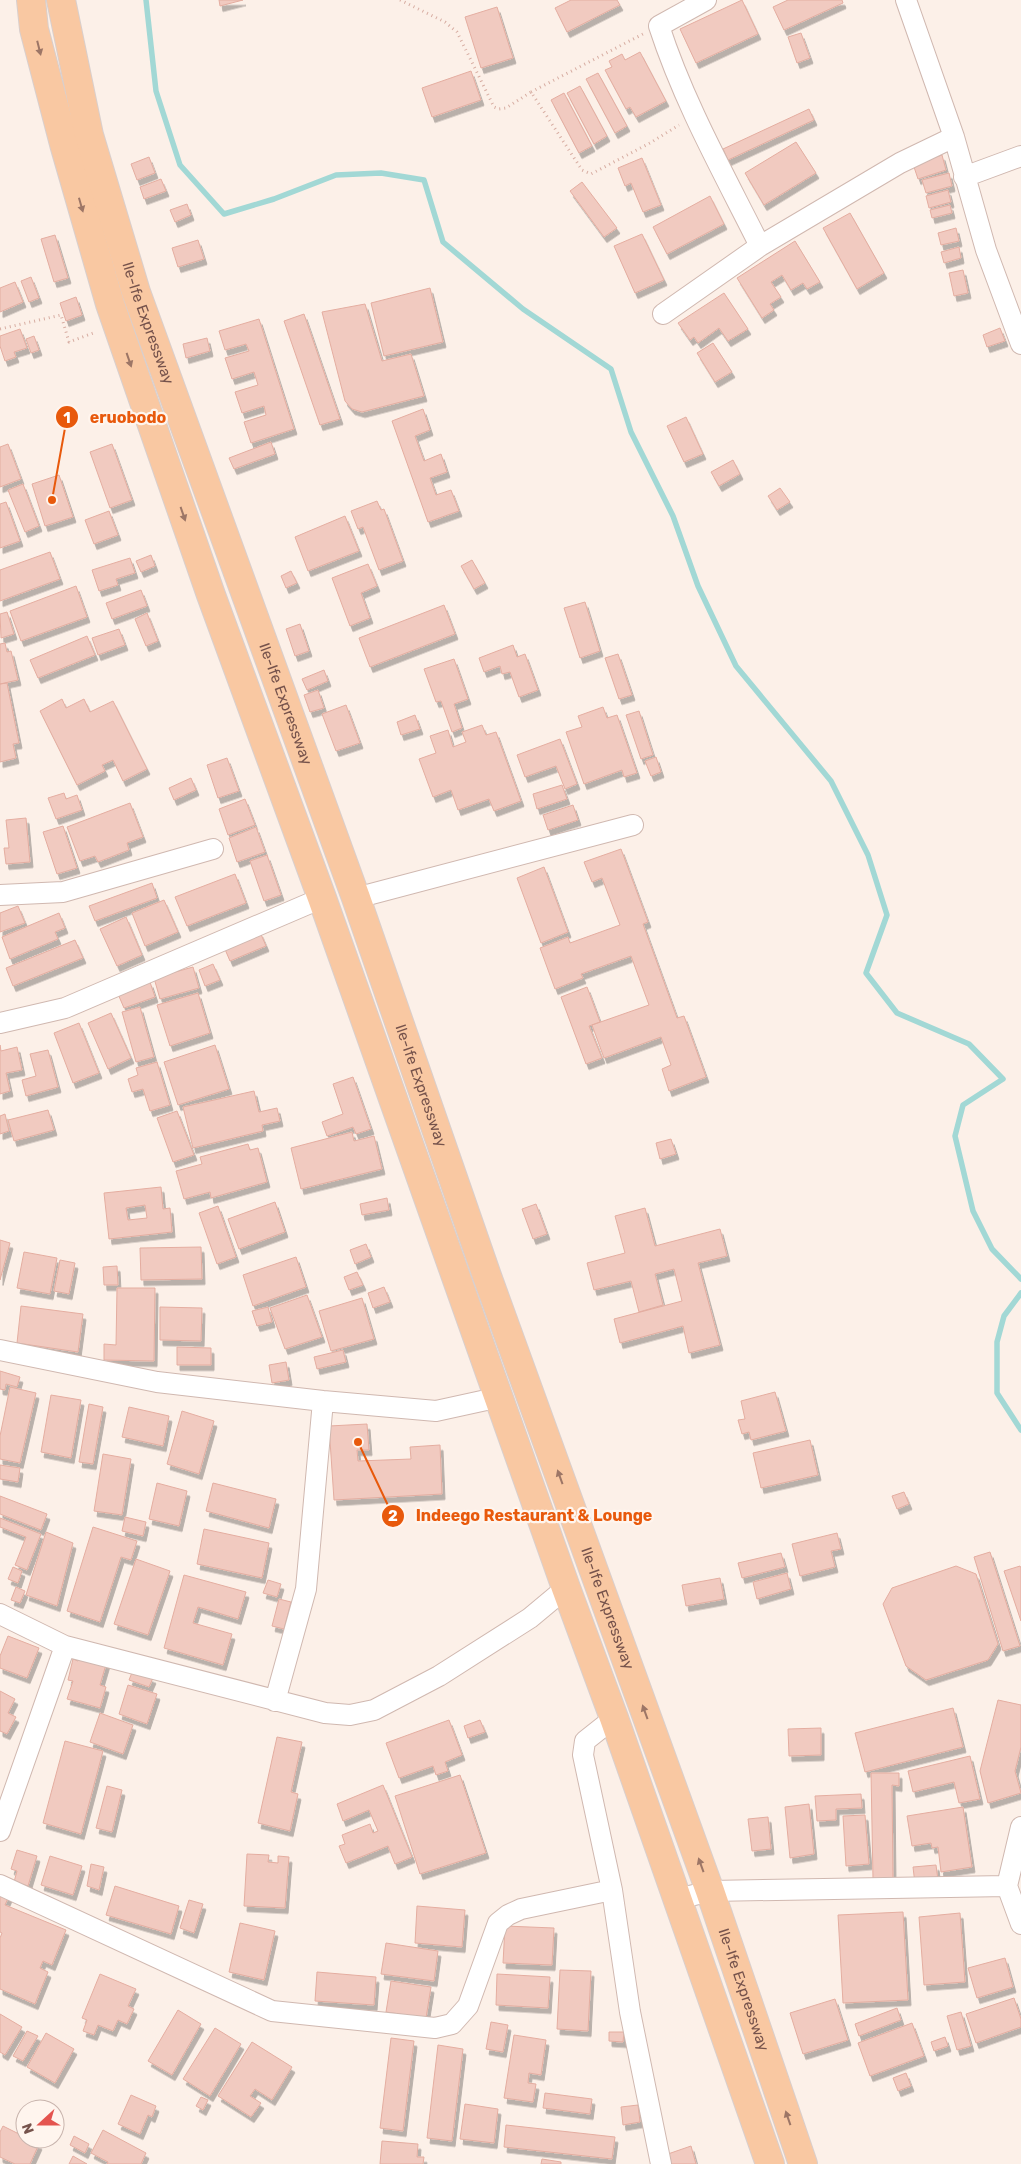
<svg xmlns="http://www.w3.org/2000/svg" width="1021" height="2164" font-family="Rubik,sans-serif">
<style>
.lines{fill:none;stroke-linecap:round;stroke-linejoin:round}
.stream{stroke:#a2d8d5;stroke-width:5.5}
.building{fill:#f1cac0;stroke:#e4ada0;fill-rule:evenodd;filter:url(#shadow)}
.street-casing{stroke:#d0b8b0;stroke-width:22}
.primary-casing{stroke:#d9cfcd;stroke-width:30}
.path{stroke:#d7ada2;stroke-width:3;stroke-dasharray:1 4;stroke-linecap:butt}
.street{stroke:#fff;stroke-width:20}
.primary{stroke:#f9c8a2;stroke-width:28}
.oneway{fill:#9d7666}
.labels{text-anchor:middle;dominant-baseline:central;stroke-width:4.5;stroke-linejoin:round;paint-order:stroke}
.street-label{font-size:15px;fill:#76534c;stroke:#fff5ee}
.leader{fill:none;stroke:#e8590c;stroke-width:2}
.callout-dot{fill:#e8590c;stroke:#fff5ee;stroke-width:2}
.mark-label{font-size:15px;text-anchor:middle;font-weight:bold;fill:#fff}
.callout-label{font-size:16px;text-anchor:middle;font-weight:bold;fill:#e8590c;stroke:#fff5ee;stroke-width:4.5;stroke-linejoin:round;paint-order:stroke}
</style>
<defs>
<filter id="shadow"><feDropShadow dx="3" dy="5.5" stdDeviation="0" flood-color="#0004"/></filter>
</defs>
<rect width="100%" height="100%" fill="#fcf0e8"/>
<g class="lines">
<path class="stream" d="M146,0L156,91L180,165L224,214L274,199L336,175L381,173L424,180L443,242L523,309L611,369L631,432L673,516L698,586L736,666L831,781L868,855L887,915L866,973L897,1013L969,1044L1003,1079L963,1105L955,1136L973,1211L992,1249L1021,1279
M1021,1293L1004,1316L997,1342V1393L1021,1430"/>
</g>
<path class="building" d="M219,0H243L220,6Z
M571,0H617L620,5L567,32L555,8Z
M742,0L758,34L696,63L680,29Z
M788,0H842L843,3L784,30L773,7Z
M497,7L513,58L481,68L465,17Z
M801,33L810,58L797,63L788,37Z
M640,52L666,101L636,117L630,107L626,109L605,70L612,67L609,61L622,54L625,60Z
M471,71L481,100L432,117L422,88Z
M598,73L627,126L615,133L586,79Z
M580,86L607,136L594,144L567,93Z
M564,93L592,146L579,153L551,100Z
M809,109L814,120L728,160L723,149Z
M796,142L816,173L764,205L745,173Z
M942,155L946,170L918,179L913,164Z
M149,157L155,173L137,180L131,164Z
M642,158L661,205L643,212L631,183L625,186L618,168Z
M949,173L952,186L926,193L922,180Z
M161,179L166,191L144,199L140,187Z
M582,182L617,228L604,237L570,191Z
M948,190L951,202L929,208L926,196Z
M710,196L724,224L667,254L653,227Z
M187,204L191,215L175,222L170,210Z
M950,205L952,213L932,218L930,210Z
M850,213L884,273L857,289L823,228Z
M956,228L959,241L941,245L938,233Z
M642,234L664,280L635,293L614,246Z
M55,235L68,278L54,282L41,239Z
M198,240L204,259L178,267L172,248Z
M795,241L820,282L807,289L803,283L791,290L782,275L771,282L781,297L770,304L774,310L762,318L737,278Z
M959,247L961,258L944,263L941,252Z
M963,270L968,293L954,296L949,273Z
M31,277L39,298L29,302L21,281Z
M15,282L23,302L0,312V288Z
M430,288L443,342L384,356L371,303Z
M724,293L748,329L728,341L719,328L698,343L694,337L690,340L678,323Z
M76,297L82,315L66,321L60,303Z
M365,304L382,361L411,354L424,396L362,412L352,409L345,401L322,312Z
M304,314L340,419L320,425L284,321Z
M259,319L294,429L251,443L244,422L266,415L264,406L242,413L235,392L258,385L254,372L232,379L225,358L249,351L246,344L225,350L219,331Z
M1000,328L1005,341L987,347L983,335Z
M20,329L27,348L14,352L16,357L5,361L0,346V336Z
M34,336L39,350L31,353L26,339Z
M207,338L210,351L186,358L183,344Z
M713,343L732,372L715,382L697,353Z
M423,409L430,430L415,436L424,461L441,454L447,472L430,478L436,495L451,490L459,511L428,522L392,421Z
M686,417L703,454L684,462L667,426Z
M271,442L275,454L234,469L229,458Z
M8,444L21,479L0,487V447Z
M112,444L132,500L110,508L90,452Z
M733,460L740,474L719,486L711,472Z
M59,475L73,517L45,526L32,484Z
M23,484L39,526L25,532L8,490Z
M780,488L790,502L777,510L768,496Z
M377,501L381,510L384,509L403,561L379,570L363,527L358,529L351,511Z
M6,502L20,541L0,548V504Z
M109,511L118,535L94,544L85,520Z
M345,516L359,551L308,571L295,537Z
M50,552L60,579L0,601V570Z
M151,555L155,566L141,572L136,561Z
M130,558L135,573L116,579L118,585L99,591L92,570Z
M472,560L485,583L474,589L461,566Z
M368,564L377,586L361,593L370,618L350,626L332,578Z
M291,571L297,583L286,588L281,576Z
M76,586L87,617L21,641L10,611Z
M141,590L147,606L112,619L106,603Z
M585,602L600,651L580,658L564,608Z
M444,605L455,634L370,667L359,638Z
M7,612L14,634L1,638L0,614Z
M147,613L158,641L146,646L135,619Z
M300,624L309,651L295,656L286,629Z
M119,629L125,645L98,655L92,638Z
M87,636L95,655L38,678L30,660Z
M5,643L7,652L11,651L18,680L0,684V644Z
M513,645L517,657L525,654L538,690L519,697L510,672L502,674L500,666L484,672L479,658Z
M618,654L632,695L619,699L605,658Z
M454,659L468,699L454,704L462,728L452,732L441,701L436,702L424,669Z
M324,670L328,681L307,690L302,679Z
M7,683L19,743L13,744L16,758L0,762V684Z
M318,690L324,708L310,712L304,695Z
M62,699L66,708L84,699L90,712L113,701L147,769L123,781L113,760L102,765L105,771L77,785L40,711Z
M346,705L360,743L336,751L322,714Z
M603,707L607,718L617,715L637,773L624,777L622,770L584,784L566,732L582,727L578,716Z
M639,711L653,755L641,759L626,715Z
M415,715L420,729L401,735L397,722Z
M482,725L486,735L496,732L521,801L494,811L489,799L458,810L451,790L433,797L419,759L436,753L430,736L448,730L453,747L466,742L462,732Z
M560,739L577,784L565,789L556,766L525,777L517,755Z
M656,757L661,772L651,776L645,761Z
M227,758L239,791L218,798L207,765Z
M191,778L196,790L174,800L169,788Z
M562,785L567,799L537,809L533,794Z
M64,793L66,799L77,795L82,810L56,819L48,798Z
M245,799L255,825L228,835L219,809Z
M130,803L143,837L127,843L129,850L98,862L95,856L80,861L67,827Z
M573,805L578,820L548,830L543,815Z
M26,818L30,862L6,864L4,848H9L6,820Z
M63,826L77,868L57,874L43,832Z
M256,827L265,852L237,862L229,838Z
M621,849L648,922L643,924L677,1018L684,1016L706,1077L669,1091L662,1069L671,1065L661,1037L604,1058L592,1025L649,1005L631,956L581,974L583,978L555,989L540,948L568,937L570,943L620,925L602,878L592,882L584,862Z
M267,855L281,895L264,901L250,861Z
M544,867L568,932L541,943L517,878Z
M235,874L246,903L187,926L175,897Z
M152,883L157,898L95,921L89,906Z
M164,900L178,932L145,946L132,913Z
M18,906L25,923L0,932V913Z
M59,913L65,928L55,932L58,939L10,959L2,937Z
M126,917L142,955L117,966L100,929Z
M260,932L266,946L230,961L224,947Z
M75,940L83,958L13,986L6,968Z
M213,964L220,980L205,986L199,970Z
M193,967L199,988L160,999L154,978Z
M150,982L155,997L124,1008L118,994Z
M587,987L600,1022L589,1026L602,1058L586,1064L561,997Z
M198,993L210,1033L170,1046L157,1005Z
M140,1007L154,1057L136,1062L122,1012Z
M111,1013L131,1058L108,1069L88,1023Z
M79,1023L99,1073L73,1083L54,1033Z
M0,1045L1,1051L17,1047L22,1070L6,1073L10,1091L0,1094Z
M215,1045L229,1089L178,1105L164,1062Z
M48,1050L58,1087L26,1096L22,1080L36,1076L30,1054Z
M157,1062L170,1105L150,1111L143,1089L132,1092L128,1079L138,1075L136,1068Z
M353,1077L371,1129L356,1134L353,1127L327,1136L322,1122L343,1114L333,1084Z
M254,1091L259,1112L277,1108L280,1121L262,1125L263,1131L193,1148L183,1107Z
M48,1110L54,1130L14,1141L8,1120Z
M177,1111L194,1155L173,1162L157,1118Z
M5,1114L9,1131L0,1134V1116Z
M352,1132L354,1141L374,1136L382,1169L301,1189L291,1148Z
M671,1139L676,1154L660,1159L656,1143Z
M248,1144L250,1150L258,1148L267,1182L211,1198L210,1192L184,1199L176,1171L202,1164L200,1157Z
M161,1187L163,1209L170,1208L172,1232L109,1239L104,1193ZM145,1205L147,1218L128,1220L126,1208Z
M387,1198L389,1210L362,1215L360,1204Z
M275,1202L285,1232L239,1249L228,1219Z
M536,1204L547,1234L533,1239L522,1209Z
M218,1206L236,1257L217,1264L199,1213Z
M645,1208L655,1246L720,1229L727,1256L698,1263L720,1345L689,1353L683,1326L620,1343L614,1319L682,1301L674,1269L655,1274L663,1305L639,1312L631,1281L594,1290L587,1263L625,1253L615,1216Z
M0,1240L10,1243L0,1280Z
M366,1244L371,1257L355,1264L350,1250Z
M201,1247L202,1279L141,1280L140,1248Z
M24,1252L57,1258L50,1294L17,1288Z
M296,1257L306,1287L253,1306L243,1275Z
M60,1260L75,1263L69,1294L54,1291Z
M117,1266L118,1285H104L103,1267Z
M357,1272L363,1285L349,1290L344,1277Z
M384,1287L390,1302L373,1308L368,1293Z
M117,1288H155L154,1361L104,1360V1344L116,1345Z
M307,1295L322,1337L285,1349L270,1308Z
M362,1298L374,1339L331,1351L319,1311Z
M21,1306L83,1314L78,1352L17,1343Z
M160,1307L202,1308L201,1341L160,1340Z
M268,1307L272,1322L257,1326L252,1311Z
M177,1347L211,1348V1365H177Z
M343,1350L346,1362L317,1369L314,1357Z
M286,1362L289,1380L272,1383L269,1365Z
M0,1371L20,1377L17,1387L6,1384L5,1390L0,1389Z
M10,1387L36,1393L20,1463L0,1459V1436Z
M775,1392L786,1431L751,1440L749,1432L742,1434L738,1420L745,1419L741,1401Z
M51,1395L81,1400L71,1458L41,1452Z
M89,1404L103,1407L93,1464L79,1462Z
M129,1407L169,1416L163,1446L122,1437Z
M182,1411L214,1421L199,1474L167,1464Z
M367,1424L369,1450H357L358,1461L411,1459L410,1447L440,1445L442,1494L334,1500L329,1426Z
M810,1440L818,1475L761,1488L753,1453Z
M103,1454L131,1459L122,1515L94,1511Z
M0,1465L20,1468L18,1482L0,1479Z
M157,1483L187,1491L179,1526L149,1519Z
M213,1483L276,1499L269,1528L206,1511Z
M904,1492L909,1504L897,1509L892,1496Z
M0,1496L47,1514L41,1530L0,1514Z
M125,1517L146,1522L143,1536L122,1531Z
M0,1518L41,1534L27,1570L15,1565L26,1537L0,1527Z
M93,1527L137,1541L131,1560L121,1557L100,1622L67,1611Z
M204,1529L269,1543L262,1578L197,1564Z
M46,1532L73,1543L57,1606L26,1595Z
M837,1533L841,1549L831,1551L835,1567L800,1576L792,1544Z
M990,1552L1020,1646L1003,1651L974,1557Z
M781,1553L785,1567L742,1578L738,1563Z
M136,1559L170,1571L148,1635L114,1624Z
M956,1566L976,1574L998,1644L988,1660L926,1680L906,1666L883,1604L892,1588Z
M1020,1566L1021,1568V1621L1004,1571Z
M13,1567L22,1571L18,1583L8,1579Z
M787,1573L791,1589L757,1599L753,1582Z
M184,1575L246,1592L238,1619L198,1607L193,1623L232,1634L223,1665L164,1648Z
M720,1578L724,1599L686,1606L682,1585Z
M268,1580L281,1584L277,1597L263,1593Z
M16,1587L25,1591L20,1603L11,1600Z
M279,1599L291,1602L284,1629L272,1626Z
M8,1636L39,1648L27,1678L0,1668V1656Z
M80,1653L107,1661L100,1685L106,1687L100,1708L67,1699L73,1681L68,1680L73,1659L78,1661Z
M133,1670L153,1678L149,1687L129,1680Z
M128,1685L157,1694L147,1724L119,1714Z
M0,1691L15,1699L8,1713L16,1717L7,1734L0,1731Z
M998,1700L1021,1705V1747L1015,1771L1021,1793L988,1803L980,1771Z
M953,1708L963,1747L865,1772L855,1733Z
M100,1713L133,1725L123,1754L90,1742Z
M449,1720L462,1755L445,1762L448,1771L436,1775L433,1766L399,1778L386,1743Z
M480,1720L485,1732L468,1738L464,1726Z
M821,1728V1755L789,1756L788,1729Z
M277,1737L302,1742L291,1792L298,1794L290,1831L258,1823Z
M65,1741L103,1751L81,1834L43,1823Z
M970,1756L980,1799L959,1803L954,1782L913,1792L908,1771Z
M871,1773H899V1786L892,1785L893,1879H873Z
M460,1775L486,1853L420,1874L395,1796Z
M383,1785L412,1857L395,1864L388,1846L346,1863L339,1846L345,1844L342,1835L370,1824L373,1833L378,1831L369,1810L343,1821L337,1804Z
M107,1786L122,1790L112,1832L96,1828Z
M861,1794L862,1808L836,1809V1820L817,1821L815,1796Z
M809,1804L814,1854L790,1858L785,1807Z
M963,1807L972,1867L941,1872L938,1847L932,1848L931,1843L912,1846L907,1816Z
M865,1815L869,1864L846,1866L843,1816Z
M768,1817L771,1849L752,1851L748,1819Z
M17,1850L37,1856L28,1886L14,1882L17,1871L11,1869Z
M247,1854L269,1855L268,1862L278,1863V1856L289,1857L285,1908L244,1906Z
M50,1856L82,1866L73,1895L41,1885Z
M91,1864L104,1867L99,1890L87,1886Z
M936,1865L938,1880L915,1884L913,1867Z
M115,1886L179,1906L171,1934L106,1915Z
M0,1892L9,1896L5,1905L66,1930L52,1965L43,1961L40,1968L48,1972L35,2004L0,1989V1938L2,1933L0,1932Z
M189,1900L203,1904L194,1933L180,1928Z
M417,1906L465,1910L462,1947L415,1943Z
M903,1912L908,2000L843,2003L838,1915Z
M960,1913L965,1982L924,1985L919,1917Z
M240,1923L275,1931L264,1980L229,1972Z
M505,1926L554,1928L552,1965L503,1963Z
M386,1943L438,1951L434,1981L381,1974Z
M1005,1958L1013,1987L977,1998L968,1968Z
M560,1970L591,1971L588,2031L557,2029Z
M317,1972L376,1977L374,2005L315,2001Z
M100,1974L136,1989L128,2006L134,2009L127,2024L118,2020L113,2031L98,2025L94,2035L83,2031L87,2020L82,2018Z
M497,1974L550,1977L548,2008L496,2005Z
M391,1981L431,1987L426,2018L386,2012Z
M1014,1998L1021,2019V2027L976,2043L966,2014Z
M835,1999L848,2040L803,2054L790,2013Z
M897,2008L901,2020L859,2036L855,2024Z
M178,2010L201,2024L172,2075L148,2061Z
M961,2012L971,2046L957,2050L947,2016Z
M0,2014L22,2027L5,2055L0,2052Z
M491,2022L508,2025L503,2052L486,2049Z
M912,2023L924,2056L870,2076L858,2043Z
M215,2028L241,2044L210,2096L183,2079Z
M27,2031L38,2036L23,2061L13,2056Z
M609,2032H624L623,2042L609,2041Z
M46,2033L74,2049L55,2083L27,2067Z
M514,2035L546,2040L541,2075L529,2073L528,2083L536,2084L533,2102L504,2098Z
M945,2037L948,2046L934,2051L931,2042Z
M391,2038L414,2041L403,2131L380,2128Z
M252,2042L292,2067L272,2100L255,2089L250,2096L261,2103L251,2117L218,2096Z
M438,2045L463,2049L452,2141L427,2138Z
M906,2073L911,2086L898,2091L893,2078Z
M545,2093L592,2099L590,2114L543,2108Z
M131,2095L156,2106L152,2117L148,2115L140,2134L118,2124Z
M201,2097L208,2100L203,2110L196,2106Z
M465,2104L498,2109L494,2143L460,2139Z
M638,2105L640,2122L623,2125L621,2107Z
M506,2125L615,2137L612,2159L504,2147Z
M3,2126L25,2137V2139L39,2144L30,2164H15L0,2157V2132Z
M103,2130L146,2153L141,2164H107L108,2162L91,2153Z
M74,2136L89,2144L85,2153L70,2145Z
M382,2141L418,2144L417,2157H424L423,2164H380Z
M691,2146L696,2164H668L665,2155Z
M73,2156L87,2164H69Z
M542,2159L561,2162V2164H541Z"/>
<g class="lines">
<g class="street-casing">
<path id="street" d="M706,0L659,26C684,103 724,174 760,246
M906,0L954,137L986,250L1021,344
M964,177L1021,156
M663,314L760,246L900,163L954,137
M0,895L63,892L213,849
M356,898L633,825
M0,1023L65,1008L322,898
M0,1350L157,1382L323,1401L436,1411L500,1397
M0,1614L65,1646L325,1713L350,1715L374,1710L439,1676L530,1618L566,1588
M275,1701L306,1589L323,1401
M614,1718L585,1741L583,1755L612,1890L630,2012L661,2164
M1021,1827L1007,1886L1021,1924
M0,1831L65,1646
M0,1885L272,2011L435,2028L452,2024L468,2006L498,1923L508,1915L521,1909L612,1890
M678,1899L710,1891L1007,1886"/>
</g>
<g class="primary-casing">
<g id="primary">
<path d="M31,0L34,29L64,144L110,304L211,595L322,898L566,1588L614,1718L770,2164"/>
<path id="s1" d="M61,0L89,135L136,292L356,898L487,1276L710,1891L803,2164"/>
</g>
</g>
<path class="path" d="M400,0L445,22L457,32L494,107L499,109L506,108L531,92L582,170L591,174L650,143L679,125
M531,92L643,34
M0,329L61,315L69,342L96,332"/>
<use href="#street" class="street"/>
<use href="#primary" class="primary"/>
</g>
<defs><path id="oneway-solid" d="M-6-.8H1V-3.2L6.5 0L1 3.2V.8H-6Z" transform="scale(1.25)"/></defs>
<g class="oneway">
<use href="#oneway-solid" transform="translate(39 48) rotate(76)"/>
<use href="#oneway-solid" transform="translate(81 205) rotate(74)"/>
<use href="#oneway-solid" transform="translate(129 360) rotate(71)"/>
<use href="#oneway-solid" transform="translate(183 514) rotate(71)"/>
<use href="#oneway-solid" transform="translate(560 1477) rotate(-110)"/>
<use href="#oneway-solid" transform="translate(645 1712) rotate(-110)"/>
<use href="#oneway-solid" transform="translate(701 1865) rotate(-110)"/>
<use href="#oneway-solid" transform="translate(788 2118) rotate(-109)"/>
</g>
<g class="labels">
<g class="street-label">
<text stroke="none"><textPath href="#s1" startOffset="335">Ile-Ife Expressway</textPath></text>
<text stroke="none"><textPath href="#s1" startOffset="740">Ile-Ife Expressway</textPath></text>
<text stroke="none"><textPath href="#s1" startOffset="1145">Ile-Ife Expressway</textPath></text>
<text stroke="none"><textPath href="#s1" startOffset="1700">Ile-Ife Expressway</textPath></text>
<text stroke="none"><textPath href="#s1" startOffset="2105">Ile-Ife Expressway</textPath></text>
</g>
</g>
<path class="leader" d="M52 500L67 417M358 1442L393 1516"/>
<g class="callout-dot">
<circle cx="52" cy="500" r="5"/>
<circle cx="358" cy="1442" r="5"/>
<circle cx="67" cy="417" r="12"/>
<circle cx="393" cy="1516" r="12"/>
</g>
<g class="mark-label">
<text x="67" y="423">1</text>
<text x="393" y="1521">2</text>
</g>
<g class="callout-label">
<text x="128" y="423">eruobodo</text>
<text x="534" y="1521">Indeego Restaurant &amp; Lounge</text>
</g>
<g transform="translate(40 2124) rotate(249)"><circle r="24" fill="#fff5ee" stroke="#c8b4ad"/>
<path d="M0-4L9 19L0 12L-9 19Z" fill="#e4544f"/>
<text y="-8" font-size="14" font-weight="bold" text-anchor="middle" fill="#76534c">N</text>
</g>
</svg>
